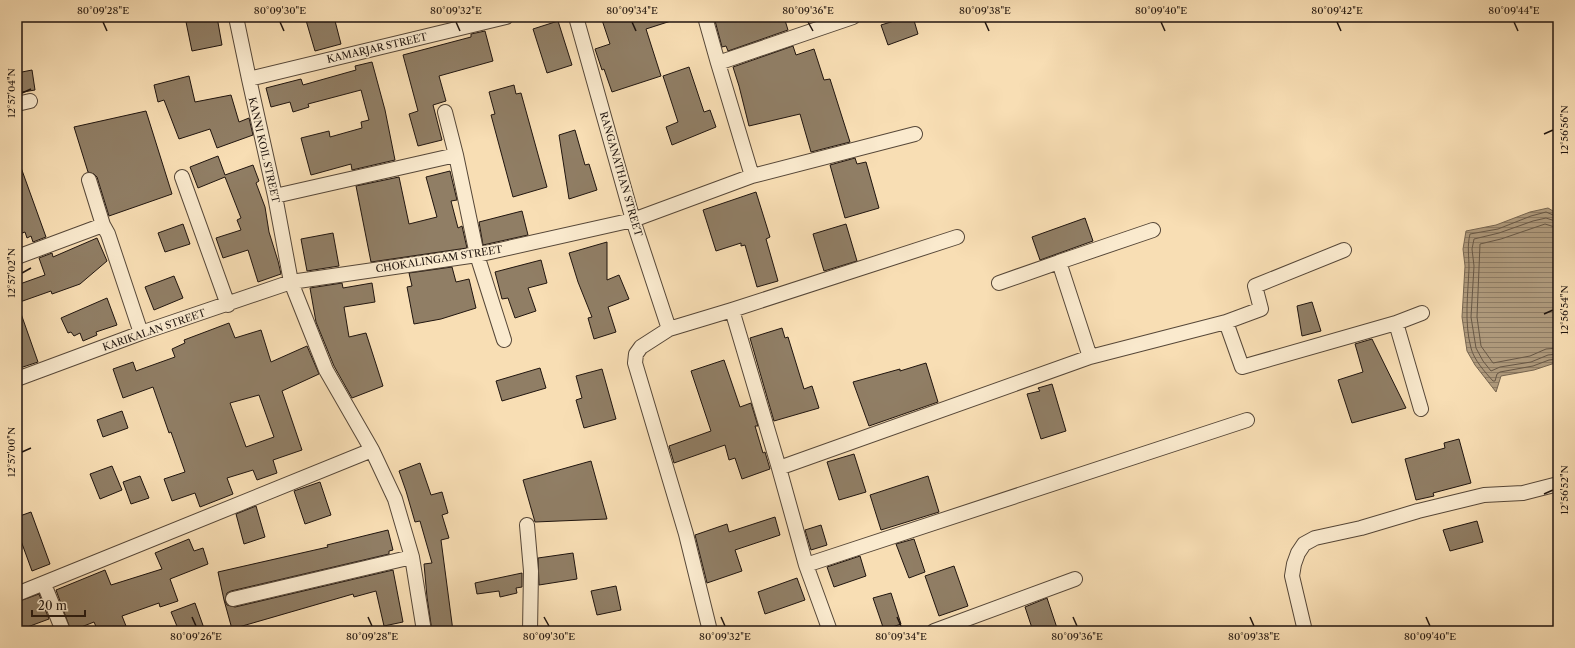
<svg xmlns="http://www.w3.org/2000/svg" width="1575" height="648" font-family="'Libre Caslon Text',serif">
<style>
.water{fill:url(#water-rules);stroke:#766550}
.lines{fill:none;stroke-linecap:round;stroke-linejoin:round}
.shore{stroke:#685846;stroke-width:1}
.building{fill:#907e65;stroke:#20150f;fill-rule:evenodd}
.street-casing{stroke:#564738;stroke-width:16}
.street{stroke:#faeace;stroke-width:14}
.ticks{fill:none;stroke:#20150f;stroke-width:1.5}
.labels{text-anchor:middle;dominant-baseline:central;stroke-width:3.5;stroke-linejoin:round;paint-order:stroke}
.street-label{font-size:10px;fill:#20150f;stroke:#faeace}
.neatline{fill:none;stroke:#20150f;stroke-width:1.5}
.ticks-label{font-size:10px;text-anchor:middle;fill:#20150f}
</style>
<defs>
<pattern id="water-rules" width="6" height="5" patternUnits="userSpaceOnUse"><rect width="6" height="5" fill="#af9a7c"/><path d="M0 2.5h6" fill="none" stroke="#8e7c64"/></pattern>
</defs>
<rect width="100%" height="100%" fill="#f8deb4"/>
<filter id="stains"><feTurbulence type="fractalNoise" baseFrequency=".005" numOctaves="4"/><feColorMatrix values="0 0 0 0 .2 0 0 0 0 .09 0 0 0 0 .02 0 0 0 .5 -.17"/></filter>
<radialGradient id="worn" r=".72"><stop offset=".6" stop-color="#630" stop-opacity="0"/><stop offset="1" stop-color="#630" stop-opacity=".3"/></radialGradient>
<path class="water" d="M1548,208L1558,214V362L1534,370L1501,376L1496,392L1475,365L1467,351L1462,317L1465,266L1463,249L1466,231L1496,225L1530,212Z"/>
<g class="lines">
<path class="shore" d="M1558,217L1546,212L1531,216L1498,229L1470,234C1467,246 1469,256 1469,268C1468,295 1464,322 1471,348C1474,360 1485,372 1493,381H1495L1497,374L1500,372L1533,366L1549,360L1558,359
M1558,222L1546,218L1533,221L1499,233L1474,239L1472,249L1474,266L1471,317L1476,348L1483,361L1491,371L1500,367L1531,362L1548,355L1558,354
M1558,228L1545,224L1501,239L1480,244L1477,317L1481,346L1493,363L1530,356L1546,349L1558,348"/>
</g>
<path class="building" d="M185,17H217L222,45L192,51Z
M305,17H334L341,44L315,51Z
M601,17H674V20L646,29L661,76L612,92L604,69L602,70L595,49L610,44Z
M714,17H784L788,30L728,51L726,46L722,47Z
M907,17H913L918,34L888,45L881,25Z
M558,21L572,65L547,73L533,29Z
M485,31L493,61L439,76L446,101L433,105L442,140L418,146L409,114L418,111L403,55L471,37V34Z
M793,46L796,55L814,49L824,80L830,79L850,142L811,152L800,114L749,126L739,86L733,67Z
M372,62L385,110L395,160L352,170L351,164L311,175L301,138L329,131L330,137L362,128L361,122L369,120L361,90L308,104L309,107L293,112L290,102L271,107L266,88L301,79L303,85L356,70L355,66Z
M689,67L704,112L710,110L716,127L672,145L666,127L678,122L663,76Z
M32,70L35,90L17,93V73Z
M189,76L195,102L231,95L239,122L249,118L253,135L217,148L210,129L179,139L164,100L158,102L154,85Z
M514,85L516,94L521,93L547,187L513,197L491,115L495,114L489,92Z
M146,111L172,194L109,216L97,177L94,174L88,172L74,127Z
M575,130L585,165L589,164L597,190L569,199L559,135Z
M218,156L225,175L253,165L259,181L256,183L265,207L269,232L278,261L281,274L258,282L248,250L223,258L216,238L241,230L237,220L241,218L225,177L198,188L190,167Z
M855,158L857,164L866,162L879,208L845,218L830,165Z
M17,162H19L46,237L33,242L31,236L27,238L25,232L17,235Z
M450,171L457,200L451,201L458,228L462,226L467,248L371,262L356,186L399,177L409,224L437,217L426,177Z
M756,192L770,237L766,239L778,281L757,287L745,245L741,246V243L716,251L703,210Z
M522,211L528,235L483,245L479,222Z
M1085,218L1093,241L1040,260L1032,237Z
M183,224L190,244L165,252L158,233Z
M846,224L857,261L824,271L813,234Z
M333,233L339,266L307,271L301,239Z
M97,238L107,261L80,284L52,294L51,291L17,303V285L45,275L39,258L52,253L53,257Z
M607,242V280L619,275L629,299L608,307L616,332L594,339L588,318L592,317L578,282L569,253Z
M541,260L547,283L528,288L536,311L515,318L508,298L502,299L495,272Z
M452,267L456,282L469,279L476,308L441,319L414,324L407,287L412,286L409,273Z
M174,276L183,298L154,310L145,287Z
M342,283L343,288L372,283L375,302L344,307L349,337L366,333L383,386L352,398L334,366L316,322L310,288Z
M107,298L117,325L96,332L97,335L83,341L80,333L74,336L71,332L68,333L61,318Z
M1312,302L1321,331L1302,336L1297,306Z
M17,308H19L38,362L17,369Z
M229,323L235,338L261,330L271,362L307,346L319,374L282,391L302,450L273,460L277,473L257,480L253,470L227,478L233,494L200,507L195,493L172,501L164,479L185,472L171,432L169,433L153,387L123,398L113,369L133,362L136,371L175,357L172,349L185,343L184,340ZM259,395L274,437L246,447L230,403Z
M782,328L785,338L788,337L804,389L812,386L819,408L774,421L750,338Z
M1372,339L1406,408L1352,423L1338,380L1363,372L1355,344Z
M724,360L740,407L751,403L758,426H755L763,453L765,452L770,469L742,479L735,458L729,460L725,445L674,463L669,446L711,431L691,371Z
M926,363L938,402L869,426L853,382L900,369V371Z
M540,368L546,388L502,401L496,381Z
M602,369L616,419L584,428L576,400L582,398L576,376Z
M1052,384L1066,431L1041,439L1027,394L1040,391L1038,388Z
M122,411L128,428L103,437L97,420Z
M1459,439L1471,483L1433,493L1434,496L1416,500L1405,459L1445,448L1444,443Z
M854,454L866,492L839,500L827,462Z
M591,461L607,519L535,522L523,480Z
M420,463L431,495L442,492L448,513L442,515L449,538L441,540L453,631H432L427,597L424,564L432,563L420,521L415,522L406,491L399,471Z
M112,466L122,490L100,499L90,474Z
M140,476L149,498L131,504L123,482Z
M928,476L939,512L881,530L870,495Z
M320,482L331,515L305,524L294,491Z
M256,506L265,537L244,544L236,514Z
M31,512L50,564L32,571L17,530V517Z
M775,517L780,535L735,550L742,571L707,583L695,535L727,524L729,532Z
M1477,521L1483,542L1450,551L1443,530Z
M821,525L827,545L811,550L805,530Z
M388,530L393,550L389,551V554L231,591L227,593L225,601L227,605L235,607L393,570L403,622L384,626L376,591L354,597L353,594L232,629L224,600L218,572L328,547L327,545Z
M189,539L194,551L203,548L208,564L170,579L178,601L160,607L159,603L122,616L128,631H98L94,622L71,631L56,590L105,570L111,585L162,569L155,553Z
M914,539L925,572L909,578L896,544Z
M573,553L577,579L539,585L538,558Z
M860,556L866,576L834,587L827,567Z
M954,566L968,606L939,616L925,576Z
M522,573V587L516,588L517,593L500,597L499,591L477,594L475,583Z
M797,578L805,600L765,614L758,592Z
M616,586L621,610L597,615L591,591Z
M891,593L901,624L884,630L873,598Z
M39,594L49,619L22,629L17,614V602Z
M1047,598L1058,631H1033L1025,607Z
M195,603L205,631H179L171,612Z"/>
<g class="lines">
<g class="street-casing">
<path id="street" d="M576,17L633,220L669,329
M705,17L718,63L853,17
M718,63L752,176L915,134
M249,79L506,17
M17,104L30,101
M445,112L456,155L477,255L504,340
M182,177L228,305
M89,180L103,225
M275,196L456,155
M17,257L103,225L108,234L141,333
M1059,262L1153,230
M732,310L779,468L1090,357L1059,262L999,283
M1226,322L1242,367L1396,323L1422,313
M1396,323L1421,409
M1090,357L1226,322L1261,309L1255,286L1344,250
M17,379L141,333L291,282L477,255L633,220L752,176
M372,450L395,499L412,557L424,631
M779,468L806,565L830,631
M527,525L531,571L530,631
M806,565L1247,420
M44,584L63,631
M17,594L372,450L326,370L291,282L275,196L249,79L236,17
M233,599L412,557
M710,631L686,534L635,363L636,354L641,347L669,329L732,310L957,237
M934,631L1075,579
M1305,631L1292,576L1294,564L1298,553L1304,544L1315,538L1361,528L1418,511L1484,495L1523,493L1558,484"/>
</g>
<use href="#street" class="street"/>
</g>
<path class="ticks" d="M103,22L107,31M280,22L284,31M456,22L460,31M632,22L636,31M808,22L813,31M985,22L989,31M1161,22L1165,31M1337,22L1341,31M1514,22L1518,31M22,93L31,89M1544,134L1553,130M22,273L31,268M1544,314L1553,310M22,452L31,448M1544,494L1553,490M192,617L196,626M368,617L372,626M544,617L549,626M721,617L725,626M897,617L901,626M1073,617L1077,626M1250,617L1254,626M1426,617L1430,626"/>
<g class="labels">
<g class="street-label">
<text transform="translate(377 48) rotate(-13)">KAMARJAR STREET</text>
<text transform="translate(264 150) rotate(77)">KANNI KOIL STREET</text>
<text transform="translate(621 174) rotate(74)">RANGANATHAN STREET</text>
<text transform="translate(439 259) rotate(-9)">CHOKALINGAM STREET</text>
<text transform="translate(154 330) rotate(-19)">KARIKALAN STREET</text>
</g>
</g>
<rect width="1575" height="648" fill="none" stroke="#f8deb4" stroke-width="44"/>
<path d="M32 610v6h53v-6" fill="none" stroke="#20150f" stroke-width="2"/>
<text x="38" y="610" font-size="12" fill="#20150f" stroke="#faeace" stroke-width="3" paint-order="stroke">20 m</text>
<rect x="22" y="22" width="1531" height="604" class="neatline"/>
<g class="ticks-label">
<text x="103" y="14">80°09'28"E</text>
<text x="280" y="14">80°09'30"E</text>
<text x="456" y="14">80°09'32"E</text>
<text x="632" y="14">80°09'34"E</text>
<text x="808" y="14">80°09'36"E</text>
<text x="985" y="14">80°09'38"E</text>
<text x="1161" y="14">80°09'40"E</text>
<text x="1337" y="14">80°09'42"E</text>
<text x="1514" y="14">80°09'44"E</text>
<text transform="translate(11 93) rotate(-90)" y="4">12°57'04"N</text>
<text transform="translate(1564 130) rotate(-90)" y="4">12°56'56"N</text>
<text transform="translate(11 273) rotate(-90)" y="4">12°57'02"N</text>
<text transform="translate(1564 310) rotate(-90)" y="4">12°56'54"N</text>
<text transform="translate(11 452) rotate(-90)" y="4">12°57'00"N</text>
<text transform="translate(1564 490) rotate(-90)" y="4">12°56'52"N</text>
<text x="196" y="640">80°09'26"E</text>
<text x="372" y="640">80°09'28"E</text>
<text x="549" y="640">80°09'30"E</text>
<text x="725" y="640">80°09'32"E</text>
<text x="901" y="640">80°09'34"E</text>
<text x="1077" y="640">80°09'36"E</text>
<text x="1254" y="640">80°09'38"E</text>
<text x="1430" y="640">80°09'40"E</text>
</g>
<rect width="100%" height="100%" filter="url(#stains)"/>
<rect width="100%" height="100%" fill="url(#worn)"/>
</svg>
